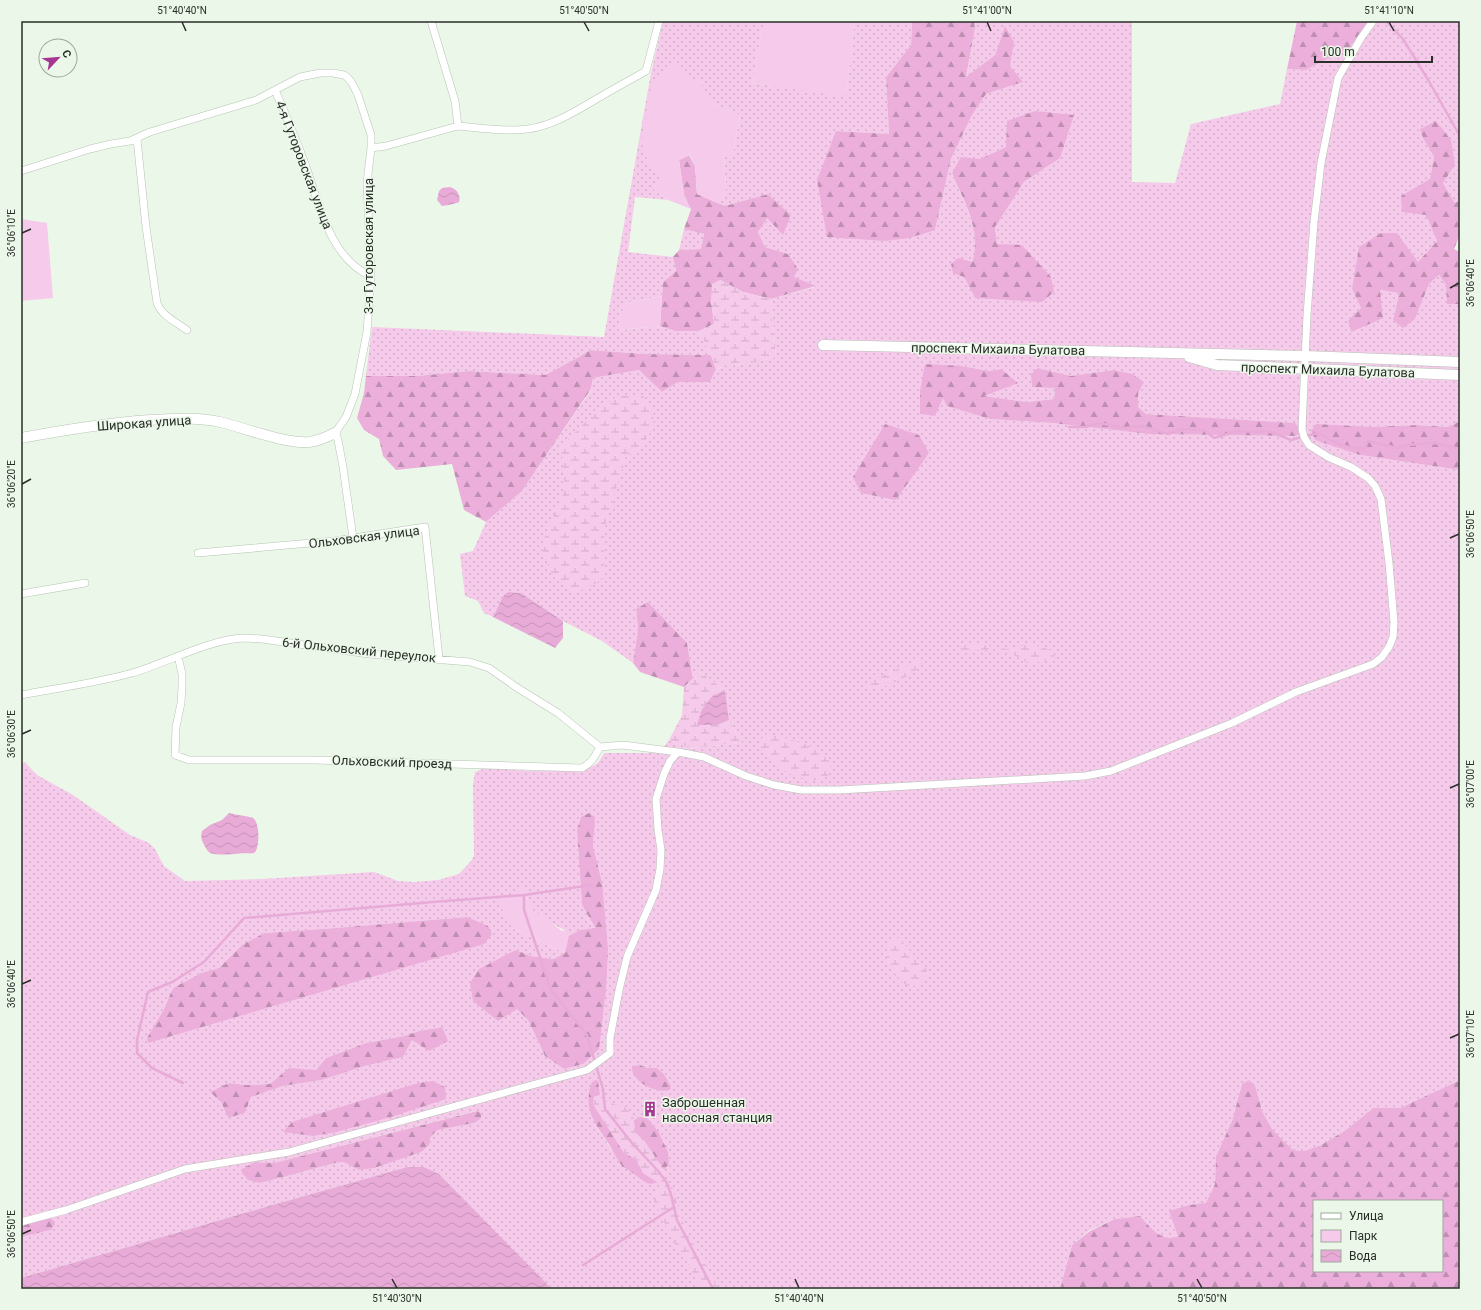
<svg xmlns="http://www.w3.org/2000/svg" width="1481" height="1310" font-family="Roboto,sans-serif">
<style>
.grass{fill:url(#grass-dots);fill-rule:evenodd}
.forest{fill:url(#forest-firs);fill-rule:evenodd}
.wetland{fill:url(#wetland-marsh)}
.green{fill:#f6caea}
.water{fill:url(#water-waves)}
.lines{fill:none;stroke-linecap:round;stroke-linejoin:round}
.stream{stroke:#e8abd8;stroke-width:2.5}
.street-casing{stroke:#b7c3b4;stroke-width:8}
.secondary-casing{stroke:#b7c3b4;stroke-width:11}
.street{stroke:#fff;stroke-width:7}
.secondary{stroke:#fff;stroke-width:10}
.ticks{fill:none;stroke:#2a2e29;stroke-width:1.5}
.labels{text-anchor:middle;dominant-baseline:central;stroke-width:3;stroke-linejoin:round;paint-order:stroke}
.street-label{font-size:13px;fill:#2a2e29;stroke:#ebf8e9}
.poi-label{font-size:13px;fill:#2a2e29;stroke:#ebf8e9;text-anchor:start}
.neatline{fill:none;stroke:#2a2e29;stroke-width:1.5}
.ticks-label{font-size:10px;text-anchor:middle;fill:#2a2e29}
</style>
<defs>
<pattern id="grass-dots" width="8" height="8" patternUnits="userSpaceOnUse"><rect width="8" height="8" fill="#f6caea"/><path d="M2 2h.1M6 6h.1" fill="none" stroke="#d3aec9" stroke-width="1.8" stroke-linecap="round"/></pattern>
<pattern id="forest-firs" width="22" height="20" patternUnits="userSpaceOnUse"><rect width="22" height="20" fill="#ecafdc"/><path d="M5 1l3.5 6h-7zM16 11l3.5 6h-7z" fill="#bf8fb2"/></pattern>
<pattern id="wetland-marsh" width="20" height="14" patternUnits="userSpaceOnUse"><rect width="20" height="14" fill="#f6caea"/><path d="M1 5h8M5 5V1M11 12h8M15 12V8" fill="none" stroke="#d3aec9"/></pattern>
<pattern id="water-waves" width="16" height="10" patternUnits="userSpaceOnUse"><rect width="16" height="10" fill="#e8abd8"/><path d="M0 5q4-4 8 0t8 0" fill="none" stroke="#c793b9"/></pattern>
</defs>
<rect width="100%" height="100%" fill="#ebf8e9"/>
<path class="grass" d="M663,21H764L752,83L846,96L854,25L853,21H912L911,45L886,77L889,134L836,131L935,230L951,159L971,117L986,94L1022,82L1010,66L1013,42L1005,27L995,55L966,78L975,28L974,21H1132V182L1175,183L1191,124L1280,104L1287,69L1306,70L1350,47L1369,21H1460V200L1455,203L1443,183L1455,165L1423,138L1434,157L1430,179L1426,215L1437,241L1418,262L1352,289L1361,308L1348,320L1351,332L1379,290L1399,292L1393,319H1415L1429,284L1439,275L1446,285L1447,303L1460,304V421L1448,427L1417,425L1370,427L1360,455L1460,470V1080L1400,1108H1373L1346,1130L1321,1145L1304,1151L1293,1150L1272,1129L1262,1111L1255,1085L1249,1080L1242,1084L1232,1121L1216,1156L1215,1184L1206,1204L1189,1205L1178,1236C1160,1243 1150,1228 1140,1216L1115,1219L1090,1230L1072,1245L1060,1289H552L439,1174L424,1167H407L248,1212L21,1278V1237L51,1230L44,1219L21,1226V763L25,762L37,775L73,795L130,835L149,843L155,849L164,866L185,881L262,879L374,872L398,881L414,882L438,880L459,874L471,861L474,856L473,784L475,772L485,768C510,769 575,776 595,765C599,763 602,757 604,753H659L669,740L690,748L742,743L729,720L725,690L700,672L693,679L687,643L636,609L638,629L633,663L602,641L563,621L521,593L508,592L503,596L493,617L484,613L478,601L465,596L460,554L473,551L486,522L522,491L591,390L593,378L639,370L662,392L678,382H710L716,369L729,365L748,364L776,357L771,299L815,287L793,277L788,254L765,247L758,232L766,217L791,215L768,194L725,206L720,204L726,189L724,154L733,155L740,115L713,104L698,80L693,82L661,175L654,190L668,200L635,197L628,252L673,257L676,271L663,282L662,296L627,303L620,315L619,330L660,326L675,331H699L711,355L645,354L590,350L577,358L545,375L469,371L417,376H366L372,327L604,337L651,73ZM1006,147L1060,158L1024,182L995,226L997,245L975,298L964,277C968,269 973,261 975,252C980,231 960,193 952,173ZM962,366L989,371L1001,369L983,396L1027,402L1054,399L1055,388L1038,368L1071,376L1113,370L1138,393V407L1146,414L1295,423L1296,436L1148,434L1052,423L990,419L948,406L943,397ZM594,828L593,846L602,882L583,1064L564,1069L545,1056L528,1020L517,1008L516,950L531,956L553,959L565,953L512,928L526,887C526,895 528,902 532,909C537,916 562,930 570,932L568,936L580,930L595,929L582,905L577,831ZM467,917L162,1012L173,988L201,973L219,968L242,945L264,933L335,928ZM441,1027L412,1040L403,1057L365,1066L322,1080L283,1086L251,1097L245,1113L228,1118L221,1102L228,1083L246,1085L270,1084L289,1069L316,1070L326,1058L366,1043L404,1036L419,1031ZM640,1065L648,1068H657L664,1074L671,1086L632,1066ZM476,1111L481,1113L474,1123L438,1130L431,1136L429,1145L359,1170L343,1162H339L261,1183L255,1162L274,1163ZM596,1126L646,1183L632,1172L624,1168Z
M684,229L704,234L701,249L679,250Z"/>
<path class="forest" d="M912,21H974L975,28L966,77L995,55L1005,26L1014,42L1010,66L1023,82L986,94L971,117L951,159L935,230L909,238L885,241L827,237L817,180L836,131L889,134L886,77L911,45Z
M1297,21H1369L1350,47L1306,70L1287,69Z
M1035,111L1074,115L1060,158L1024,182L995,227L997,244L1022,245L1051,277L1054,292L1042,302L975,298L964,277L953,273L951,264L958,258L972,262C983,232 963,200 952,173L961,157L980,159L1006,147L1007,121Z
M1436,121L1451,140L1455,165L1443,183L1455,203L1460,200V234L1454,249L1460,252V304H1447L1446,285L1439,275L1429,284L1415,319L1403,328L1393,320L1399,293L1380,290L1383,318L1351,332L1348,320L1361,308L1352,289L1359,247L1381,233H1397L1418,262L1437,241L1426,215L1402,212L1401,196L1430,179L1434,157L1423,138L1420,129Z
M689,155L695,166L697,194L725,206L768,194L791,215L783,235L767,218L758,232L765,247L788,254L798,269L794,277L816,286L771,299L743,292L720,280L711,299L714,324L699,331H675L660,326L663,282L676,271L673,257L679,250L701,249L704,234L684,229L691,209L684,195L679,160Z
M590,350L645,354L711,355L716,369L710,382H678L662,392L639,370L593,378L591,389L522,491L486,522L464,510L452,464L396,470L383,456L379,439L364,430L357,418L364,393L366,376H417L469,371L545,375L577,358Z
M925,364L962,366L989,371L1001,369L1018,383L984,396L1027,402L1054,399L1055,388L1032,387L1031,374L1038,368L1071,376L1113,370L1132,374L1144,382L1138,393V407L1146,414L1295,423L1300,430L1296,436L1148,434L1052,423L990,419L947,406L943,398L935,416L920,414V391Z
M1460,421V470L1360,455L1315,440L1311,431L1316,424L1370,427L1417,425L1448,427Z
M885,424L919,435L929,453L896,500L861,493L853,477Z
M648,602L687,643L693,679L684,687L640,672L633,663L638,629L636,609Z
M589,813L595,817L593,846L602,882L608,949L606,989L599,1049L583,1064L564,1069L545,1056L528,1020L517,1009L498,1021L473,1001L470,983L479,969L516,950L531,956L553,959L565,953L568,936L580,930L595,928L582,905L577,831L581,817Z
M467,917L488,926L492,934L484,944L148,1043L147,1038L162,1013L173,988L201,973L219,968L242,945L264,933L335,928Z
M442,1027L448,1041L429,1051L412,1040L403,1057L365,1066L322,1080L283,1086L251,1097L245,1113L228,1118L221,1102L210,1092L229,1083L246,1085L270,1084L289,1068L316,1070L326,1058L366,1043L404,1036L419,1031Z
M640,1065L648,1068H657L664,1074L671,1086L670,1090C657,1094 631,1082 632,1066Z
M595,1080L598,1081L600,1095L594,1097L593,1104L624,1153L636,1159L643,1173L658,1182C646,1188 640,1177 631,1172C629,1170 625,1169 623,1167C618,1161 614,1153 610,1146C599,1129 586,1115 589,1093C590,1088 590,1083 595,1080Z
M1249,1080L1255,1085L1262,1111L1272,1129L1293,1150L1304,1151L1321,1145L1346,1130L1373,1108H1400L1460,1080V1289H1060L1072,1245L1090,1231L1115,1219L1140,1216C1150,1227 1161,1243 1178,1236L1169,1211L1189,1205L1206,1203L1215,1184L1216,1156L1232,1121L1242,1084ZM1314,1201H1442V1271H1314Z
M433,1081L445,1087L446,1099L391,1117L336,1132L313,1136L283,1132L292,1122L418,1083Z
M477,1111L481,1113V1118L474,1123L438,1130L431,1136L429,1145L421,1152L374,1168L359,1170L343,1162H339L261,1183L248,1180L242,1173V1169L255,1162L274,1163Z
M641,1117L648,1119L658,1131L668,1152L669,1164L664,1170L645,1142L635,1132L634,1120Z
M44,1219H52L55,1224L51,1230L21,1237V1226Z"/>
<path class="wetland" d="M720,280L743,292L771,299L776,357L748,364L729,365L716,369L711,355L699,331L714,324L711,299L712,284Z
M617,396H643L653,409L654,428L640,448L626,457L604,530V578L589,588L572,592L552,576L541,546L565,489L561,447L591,416Z
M976,644L1007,649L1031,644L1050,650L1056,654L1052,659L1033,663H1027L1016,656L996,649L963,651L957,649L964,646Z
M920,659L922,664C916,673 891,685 880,688C876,689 871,689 867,689L864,684Z
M700,672L725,690L712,696L702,709L717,725L729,720L742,743L690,748L669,740L682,715L684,687Z
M766,734C778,735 819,747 826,755C828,757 830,761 831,763L828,776C826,777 823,779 820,780C812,782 790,775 784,771C781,768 779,764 776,761C766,752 751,748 766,734Z
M899,938L926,969L928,974V980C923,982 916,987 910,986C899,985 885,963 886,953C887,947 890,943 894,939Z
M600,1095L604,1101L624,1107L633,1114L635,1132L645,1142L664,1170L665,1186L663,1188L657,1182L643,1173L636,1159L624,1153L593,1104L594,1097Z
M672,1186L684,1225L718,1289H701L690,1267L676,1246L654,1201V1195L658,1190Z"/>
<path class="green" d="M764,21H853L854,25L846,97L752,83Z
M678,62L693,82L698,79L713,104L740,115L733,155H724L726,189L720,204L697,194L695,166L690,155L679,160L684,195L691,209L668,200L654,190L661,175L649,166L641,141L652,81Z
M21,219L47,223L53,298L21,301Z
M662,296L660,326L619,330L620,315L627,303Z
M525,887L530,894L527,898L533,910L562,931L566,930L570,932L565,953L512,928L498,902Z"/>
<path class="water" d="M450,187C457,189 461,195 459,202C458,203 444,206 442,206L437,200L439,191L442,188Z
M508,592L521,593L563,621V638L555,648L493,617L503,596Z
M725,690L729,720L717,725H697L702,709L712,696Z
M229,813C232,814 252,817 253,818C260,822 260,849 254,853C251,854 247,853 244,853C236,854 218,856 210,853C207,851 205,846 203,843C201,839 201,835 202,831L210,825L222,820Z
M407,1167H424L439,1174L552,1289H21V1278L248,1212Z"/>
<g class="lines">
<path class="stream" d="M1386,21L1403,39L1427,78L1460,136
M1069,427H1086L1098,423L1125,428L1142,426L1168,434L1181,429L1204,430L1214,438L1237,431L1271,432L1291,440L1302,437
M1306,436L1318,433C1332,441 1348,450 1365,448L1368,441L1398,448L1407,445L1435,443L1460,449
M591,885L524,895V910L551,990L587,1035L603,1089L605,1109L632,1143L659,1172L667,1183L672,1198L677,1220L713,1289
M183,1083L152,1068L137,1053V1040L148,992L172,982L204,962L244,918L433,902L524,895
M583,1265L674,1207"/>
<g class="street-casing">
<path id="street" d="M275,90C285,113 295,137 304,161C318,199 329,259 371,276
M458,126C481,128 505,132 528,129C551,126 573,113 593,101C610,91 628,81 646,71L659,21
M137,139L146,227L157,303C162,316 176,322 187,330
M371,148L386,146L458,126L455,101L431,21
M21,171L90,149L111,144L130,141L150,132L256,100L300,77L320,73H333L344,75L347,77L352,83L358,95L371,135V148L367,183L371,276L367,332L355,394L346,417L335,433L338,440L343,467L353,538
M198,553L334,541L425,527L439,658
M21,594L85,583
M178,656L182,674V687L181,703L176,727L175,755L189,760H314L582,768C592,763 595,756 600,747
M21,695C58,688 96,683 132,673C167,663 207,640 243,638C249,638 256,639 262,639L369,654L470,662L489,668L516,687L558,713L600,747L623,745L678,752
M21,1222L66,1210L185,1169L289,1152L587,1070L610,1053V1038L619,990L627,957L656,890L660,869L661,850L658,830L656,799L664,774L670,761L678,752L704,757L746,776L774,785L801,790H840L1085,776L1111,771L1232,723L1296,692L1373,664L1382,657L1389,647L1393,637L1394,622L1389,563L1381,499L1375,486L1368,478L1351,467L1328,457L1309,445L1304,437L1302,429L1307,315L1314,222L1321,163L1338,78L1361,38L1373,21"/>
</g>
<g class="secondary-casing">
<path id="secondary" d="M823,345L1306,356L1460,362
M1189,357L1217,365L1460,375
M21,438C64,430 107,423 150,420C173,419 198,417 220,422C245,428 285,444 309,442C318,441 327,437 335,433"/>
</g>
<use href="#street" class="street"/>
<use href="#secondary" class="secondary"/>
</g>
<path class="ticks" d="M182,22L186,31M584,22L589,31M987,22L991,31M1389,22L1394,31M22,233L31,229M1450,288L1459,283M22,484L31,479M1450,538L1459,534M22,734L31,730M1450,788L1459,784M22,984L31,980M1450,1038L1459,1034M22,1234L31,1230M392,1279L397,1288M795,1279L799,1288M1197,1279L1202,1288"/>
<defs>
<g id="building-bare" transform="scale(1.2)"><path d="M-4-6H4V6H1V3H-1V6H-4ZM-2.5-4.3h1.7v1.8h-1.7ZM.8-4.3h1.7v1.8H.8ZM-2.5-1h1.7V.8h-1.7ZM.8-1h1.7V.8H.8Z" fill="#a73692" stroke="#ebf8e9" stroke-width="2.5" paint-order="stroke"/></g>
</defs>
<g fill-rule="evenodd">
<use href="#building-bare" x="650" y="1109"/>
</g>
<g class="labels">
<g class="street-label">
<text transform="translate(304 165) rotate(69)">4-я Гуторовская улица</text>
<text transform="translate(368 246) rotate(-90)">3-я Гуторовская улица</text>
<text transform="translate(998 349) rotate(1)">проспект Михаила Булатова</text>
<text transform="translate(1328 370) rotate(2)">проспект Михаила Булатова</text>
<text transform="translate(144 423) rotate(-4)">Широкая улица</text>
<text transform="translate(364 537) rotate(-7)">Ольховская улица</text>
<text transform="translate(359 650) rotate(6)">6-й Ольховский переулок</text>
<text transform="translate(392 762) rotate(2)">Ольховский проезд</text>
</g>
<g class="poi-label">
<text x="662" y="1102">Заброшенная<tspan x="662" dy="15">насосная станция</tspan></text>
</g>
</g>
<rect width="1481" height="1310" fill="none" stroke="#ebf8e9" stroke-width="44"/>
<rect x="1313" y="1200" width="130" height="72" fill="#ebf8e9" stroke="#9ea79c"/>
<rect x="1321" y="1213" width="20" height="6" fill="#ffffff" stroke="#9ea79c"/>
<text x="1349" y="1220" font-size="12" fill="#2a2e29">Улица</text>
<rect x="1321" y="1230" width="20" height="12" fill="#f6caea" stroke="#9ea79c"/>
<text x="1349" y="1240" font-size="12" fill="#2a2e29">Парк</text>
<rect x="1321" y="1250" width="20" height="12" fill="url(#water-waves)" stroke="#9ea79c"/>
<text x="1349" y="1260" font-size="12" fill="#2a2e29">Вода</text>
<g transform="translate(58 58) rotate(64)"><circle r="19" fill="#ebf8e9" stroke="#9ea79c"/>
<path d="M0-3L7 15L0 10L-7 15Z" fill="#a73692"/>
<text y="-6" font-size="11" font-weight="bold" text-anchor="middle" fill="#2a2e29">С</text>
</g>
<path d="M1315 56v6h117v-6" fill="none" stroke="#2a2e29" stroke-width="2"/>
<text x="1321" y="56" font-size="12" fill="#2a2e29" stroke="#ebf8e9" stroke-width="3" paint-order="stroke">100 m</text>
<rect x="22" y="22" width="1437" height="1266" class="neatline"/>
<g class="ticks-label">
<text x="182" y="14">51°40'40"N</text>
<text x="584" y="14">51°40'50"N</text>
<text x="987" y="14">51°41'00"N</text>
<text x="1389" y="14">51°41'10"N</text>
<text transform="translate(11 233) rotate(-90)" y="4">36°06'10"E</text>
<text transform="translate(1470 283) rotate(-90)" y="4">36°06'40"E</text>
<text transform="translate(11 484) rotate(-90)" y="4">36°06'20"E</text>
<text transform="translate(1470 534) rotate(-90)" y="4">36°06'50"E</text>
<text transform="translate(11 734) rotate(-90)" y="4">36°06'30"E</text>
<text transform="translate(1470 784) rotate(-90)" y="4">36°07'00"E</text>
<text transform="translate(11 984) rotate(-90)" y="4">36°06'40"E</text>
<text transform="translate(1470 1034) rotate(-90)" y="4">36°07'10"E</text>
<text transform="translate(11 1234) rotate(-90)" y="4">36°06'50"E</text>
<text x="397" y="1302">51°40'30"N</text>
<text x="799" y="1302">51°40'40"N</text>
<text x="1202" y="1302">51°40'50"N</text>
</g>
</svg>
